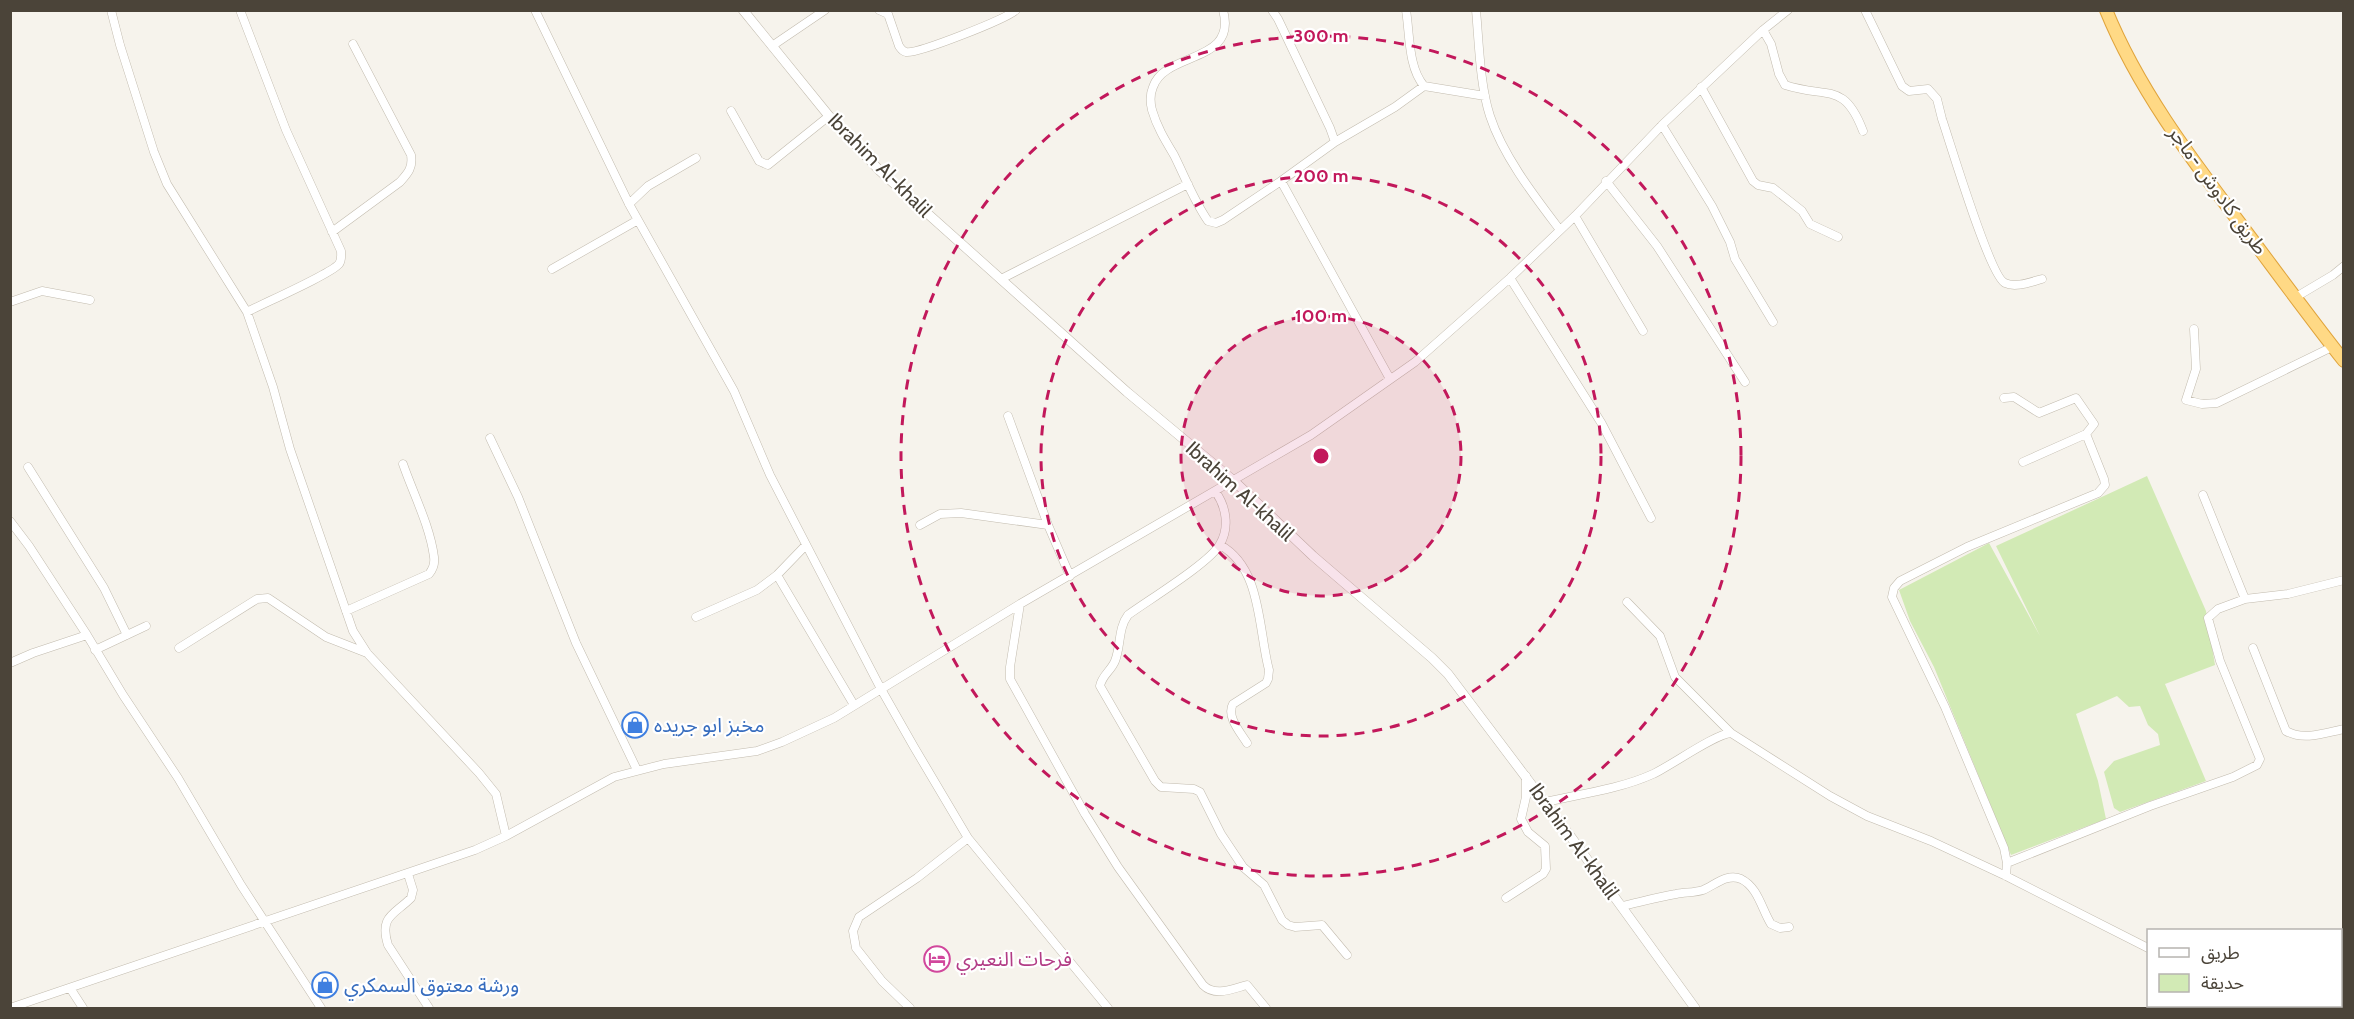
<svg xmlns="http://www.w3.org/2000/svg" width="2354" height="1019" font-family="Cabin,'Noto Sans Arabic',sans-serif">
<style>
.green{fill:#d2eab5}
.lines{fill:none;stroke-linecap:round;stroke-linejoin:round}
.minor-casing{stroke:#c2bbae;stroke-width:9}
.tertiary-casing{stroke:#c2bbae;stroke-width:10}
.trunk-casing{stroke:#e0a43c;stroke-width:14}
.minor{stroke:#fff;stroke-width:8}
.tertiary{stroke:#fff;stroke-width:9}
.trunk{stroke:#ffd985;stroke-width:12}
.ring{fill:none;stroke:#c2185b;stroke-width:3;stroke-dasharray:10 8}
.labels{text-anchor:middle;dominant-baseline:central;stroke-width:4.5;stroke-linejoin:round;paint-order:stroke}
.street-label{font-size:20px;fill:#4b4439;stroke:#fff}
.shop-label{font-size:20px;fill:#366cbe;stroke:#fff;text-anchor:start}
.hotel-label{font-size:20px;fill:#b23c85;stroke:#fff;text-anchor:start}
.centre{fill:#c2185b;stroke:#fff;stroke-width:3}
.ring-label{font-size:18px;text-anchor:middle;font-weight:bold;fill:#c2185b;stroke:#fff;stroke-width:4.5;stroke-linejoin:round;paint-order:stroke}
</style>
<rect width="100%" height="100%" fill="#f6f3ec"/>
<path class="green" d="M2147,476L2206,611L2215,665L2165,684L2206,781L2120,812L2114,808L2104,772L2114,761L2160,745L2158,734L2148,725L2140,706L2129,707L2117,696L2076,714L2098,781L2106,819L2011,855L1934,667L1910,621L1899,590L1989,543L2040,636L1996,546Z"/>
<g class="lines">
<g class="minor-casing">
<path id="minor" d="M111,10L120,45L154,152L167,184L247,312L273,387L290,449L353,631L367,653L479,773L496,794L506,836
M240,10L286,130L341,251C341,255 342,260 339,264C329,275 264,303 247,312
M535,10L629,204L734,391L770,475L881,689L914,747L968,838L1108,1008
M879,10L888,14L899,46C902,50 902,51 906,52C918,54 1006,19 1016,10
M1223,10C1238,64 1165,51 1153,87C1150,94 1150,102 1152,110C1157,127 1165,140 1174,155C1185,177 1194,201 1208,221L1216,223L1223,220L1281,181L1390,379
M1272,10L1278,19L1330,128L1335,142L1281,181
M1406,10C1410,35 1408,67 1424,86L1485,96
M1476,10C1479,43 1480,86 1490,116C1503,156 1535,197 1560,230
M1865,10L1902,86L1909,91L1928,89L1937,99L1942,119C1950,142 1990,277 2005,283C2015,288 2031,282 2042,279
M1763,30L1771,44L1779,74L1785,85C1828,99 1844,81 1863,131
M772,46L825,10
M1701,87L1753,181L1758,185L1773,188L1802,211L1810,224L1838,237
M731,111L759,161L768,165L829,116
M1662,125L1712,206L1730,242L1735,259L1773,322
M1335,142L1395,107L1424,86
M1606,181L1657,246L1745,382
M629,204L648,186L696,158
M1575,216L1643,331
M332,232L400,182C408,173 413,168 411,155L353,44
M552,269L638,220
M1510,278L1602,424L1651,518
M1001,279L1188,184
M2296,297L2333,275L2344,266
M10,302L42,291L90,300
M2194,329L2196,369L2186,400L2202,404L2217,403L2332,347
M2004,398L2014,397L2039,413L2076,398L2094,424L2086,434
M1008,416L1048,525L1070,576
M490,438L518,497L576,643L637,770
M28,467L104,588L127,635
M1215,491C1226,506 1230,527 1220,544C1211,562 1147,601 1128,615C1118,628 1121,646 1115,661C1111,671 1102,675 1100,686L1155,781L1161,787L1194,789L1200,792L1221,834L1243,867L1264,885L1282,920L1288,925L1295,927L1322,925L1347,955
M2203,495L2245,599L2288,594L2344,580
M10,521L29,546L87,635L123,695L178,778L241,885L321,1008
M920,525L940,514L961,513L1048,525
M1220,545C1262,568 1258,629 1269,670L1268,679L1266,683L1233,704C1226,716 1240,732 1247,743
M777,575L854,705
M1627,602L1660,636L1675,677L1731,733
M1020,604L1010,667V679L1085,814L1118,867L1203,985C1215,997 1232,989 1247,985L1266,1008
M346,611L429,574C433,569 435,564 434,557C430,526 413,493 403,464
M696,617L757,590L777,575L806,545
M179,648L257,599L268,598L326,637L367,653
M2253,648L2286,731C2303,741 2325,733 2344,729
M95,650L146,626
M10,663L33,653L87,635
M1545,802C1581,794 1620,789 1653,774C1672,765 1715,734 1731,733L1830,796L1867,816L1931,841L2006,876L2148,948
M2007,863L2150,806L2233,777L2257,765L2260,759L2220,661L2208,618L2218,609L2245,599
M408,874L413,890L411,898C394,915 379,916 388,945L429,1008
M2006,876L2007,863L2004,848L1945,707L1892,597L1894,588L1900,581L1967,547L2098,493L2105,485L2104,479L2086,434L2023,462
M1506,898L1543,874L1546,869L1545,846L1528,832L1521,819L1526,797V776
M1622,906C1640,902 1658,897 1676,894C1685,892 1694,893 1703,890C1715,885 1727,873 1741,879C1758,887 1762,910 1771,924L1780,928L1789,927
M70,988L83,1008
M2249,1006L2250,1008
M2267,1006L2272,1008
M10,1008L475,850L506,836L614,777L664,764L757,751L782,742L834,718L1020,604L1311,435L1415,362L1510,278L1575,216L1662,125L1763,30L1788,10
M910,1008L882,981L856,948L853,931L859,917L917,878L968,838"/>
</g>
<g class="tertiary-casing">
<path id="tertiary" d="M743,10L829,116L880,171L1127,392L1234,481L1313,556L1432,658L1448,674L1571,837L1695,1008"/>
</g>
<g class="trunk-casing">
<path id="trunk" d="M2106,10C2139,91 2193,161 2245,230C2278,274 2310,318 2344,361"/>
</g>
<use href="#minor" class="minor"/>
<use href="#tertiary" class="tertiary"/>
<use href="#trunk" class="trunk"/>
</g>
<circle cx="1321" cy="456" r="140" fill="#c2185b" fill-opacity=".12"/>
<g class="ring">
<circle cx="1321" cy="456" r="140"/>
<circle cx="1321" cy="456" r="280"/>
<circle cx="1321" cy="456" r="420"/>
</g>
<defs>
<g id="shop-ring" transform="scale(1.35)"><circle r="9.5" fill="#fff" stroke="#3f7fe0" stroke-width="1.5"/><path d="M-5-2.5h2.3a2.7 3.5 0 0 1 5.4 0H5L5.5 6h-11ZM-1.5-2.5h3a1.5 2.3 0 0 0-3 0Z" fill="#3f7fe0"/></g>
<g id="hotel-ring" transform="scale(1.35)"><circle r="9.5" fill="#fff" stroke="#d1479c" stroke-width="1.5"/><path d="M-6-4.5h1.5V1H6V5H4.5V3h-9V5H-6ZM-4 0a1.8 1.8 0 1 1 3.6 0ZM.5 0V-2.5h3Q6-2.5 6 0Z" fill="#d1479c"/></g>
</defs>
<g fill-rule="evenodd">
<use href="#shop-ring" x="635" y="725"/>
<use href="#hotel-ring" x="937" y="959"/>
<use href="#shop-ring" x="325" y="985"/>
</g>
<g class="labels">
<g class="street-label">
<text transform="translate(880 165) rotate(45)">Ibrahim Al-khalil</text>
<text transform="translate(2218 190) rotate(54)">طريق كادوش -ماجر</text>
<text transform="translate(1240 491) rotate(42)">Ibrahim Al-khalil</text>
<text transform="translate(1574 841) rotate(54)">Ibrahim Al-khalil</text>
</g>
<g class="shop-label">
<text x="654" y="725">مخبز ابو جريده</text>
<text x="344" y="985">ورشة معتوق السمكري</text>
</g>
<g class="hotel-label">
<text x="956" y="959">فرحات النعيري</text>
</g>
</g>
<circle cx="1321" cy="456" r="9" class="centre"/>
<g class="ring-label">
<text x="1321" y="42">300 m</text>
<text x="1321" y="182">200 m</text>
<text x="1321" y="322">100 m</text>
</g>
<rect width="2354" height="1019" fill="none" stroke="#4b4439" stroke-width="24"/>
<rect x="2147" y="929" width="195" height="78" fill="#ffffff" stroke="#b7b4b0" stroke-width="1.5"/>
<rect x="2159" y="948" width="30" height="9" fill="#ffffff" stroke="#b7b4b0" stroke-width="1.5"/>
<text x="2201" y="959" font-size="18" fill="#4b4439">طريق</text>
<rect x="2159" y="974" width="30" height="18" fill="#d2eab5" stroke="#b7b4b0" stroke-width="1.5"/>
<text x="2201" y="989" font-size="18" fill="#4b4439">حديقة</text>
</svg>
